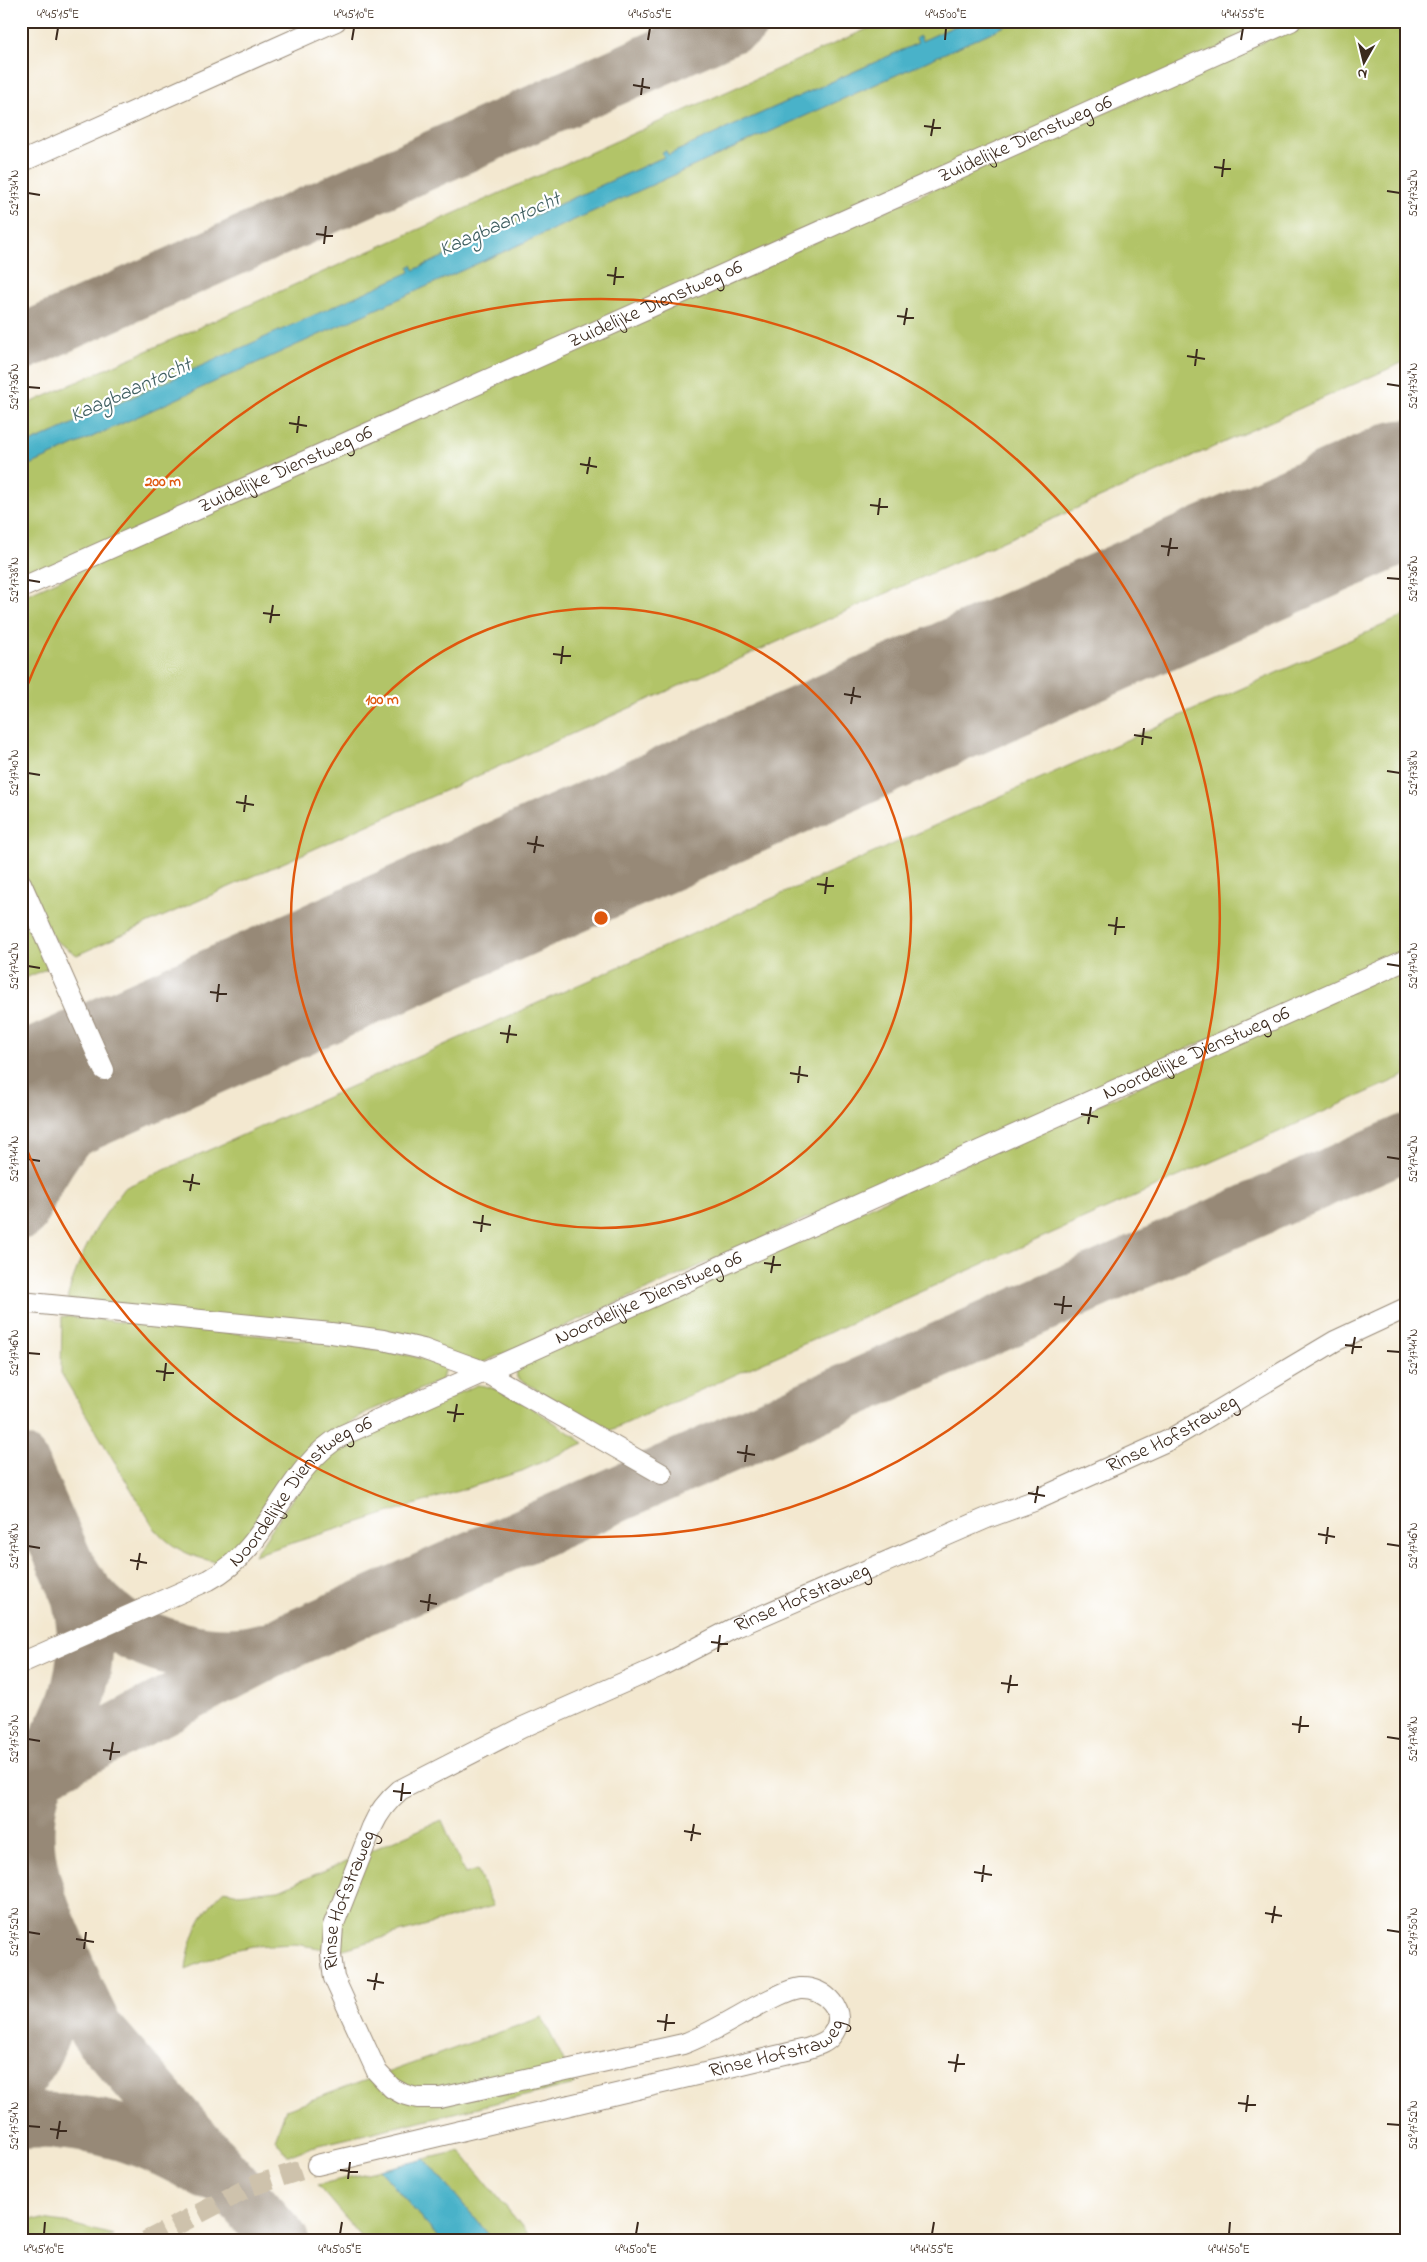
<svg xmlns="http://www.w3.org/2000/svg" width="1427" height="2262" font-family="'Indie Flower',sans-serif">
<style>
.green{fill:#b2c467;stroke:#767742}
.water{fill:#4ab2c9;stroke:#426e74}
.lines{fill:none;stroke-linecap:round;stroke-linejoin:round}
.taxiway{stroke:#978977;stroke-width:56}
.runway{stroke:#978977;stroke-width:139}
.minor-tunnel{stroke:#cec2ac;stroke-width:20;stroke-dasharray:20 10;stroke-linecap:butt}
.minor-casing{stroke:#978977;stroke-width:22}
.minor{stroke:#fff;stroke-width:20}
.ticks{fill:none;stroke:#3b2a1e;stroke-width:2}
.ring{fill:none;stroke:#df570d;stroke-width:2.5}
.labels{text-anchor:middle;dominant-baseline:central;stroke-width:4.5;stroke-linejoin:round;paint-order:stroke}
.street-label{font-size:20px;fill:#3b2a1e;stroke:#fff}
.water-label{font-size:21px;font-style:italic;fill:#416062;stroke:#fff}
.centre{fill:#df570d;stroke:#fff;stroke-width:2.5}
.ring-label{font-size:15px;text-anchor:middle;font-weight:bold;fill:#df570d;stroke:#fff;stroke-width:4.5;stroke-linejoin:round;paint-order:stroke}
.neatline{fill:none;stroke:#3b2a1e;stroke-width:2}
.ticks-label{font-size:12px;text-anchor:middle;fill:#3b2a1e}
</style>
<rect width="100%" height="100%" fill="#fff"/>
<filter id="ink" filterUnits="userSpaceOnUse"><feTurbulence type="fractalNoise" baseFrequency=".02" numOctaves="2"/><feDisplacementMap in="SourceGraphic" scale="10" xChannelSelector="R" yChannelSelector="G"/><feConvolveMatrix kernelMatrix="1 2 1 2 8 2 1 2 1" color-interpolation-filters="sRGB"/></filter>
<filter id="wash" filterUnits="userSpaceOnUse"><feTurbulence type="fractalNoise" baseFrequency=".0096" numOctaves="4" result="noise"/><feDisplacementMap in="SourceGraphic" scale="20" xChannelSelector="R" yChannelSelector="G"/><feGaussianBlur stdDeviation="1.12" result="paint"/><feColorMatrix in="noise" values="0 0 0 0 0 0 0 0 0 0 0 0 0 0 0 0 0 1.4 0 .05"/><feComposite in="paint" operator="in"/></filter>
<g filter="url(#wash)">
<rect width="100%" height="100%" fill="#f3e8d0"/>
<path class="green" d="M885,21H966L922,41L920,37L916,38L918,43L668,155L666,151L662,153L664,157L414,270L412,265L409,267L411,272L160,385L158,380L155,381L157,386L21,447V407Z
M1016,21H1280L21,581V469Z
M1310,21H1406V361L77,955L56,941L46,927L21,870V597Z
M1406,615V951L482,1363L67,1299C79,1255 96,1225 124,1188Z
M21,896L53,966L21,980Z
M1406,967V1075L609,1431L517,1378L516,1365Z
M62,1316L344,1344L413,1356L445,1367L442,1380L367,1412L351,1422L241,1543L221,1563C192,1557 175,1551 155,1529L61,1373Z
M477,1385C506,1386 559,1426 584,1443L522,1471L254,1555L303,1483L334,1450Z
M442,1820L465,1874L477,1870L493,1906L337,1951L295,1944L253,1946L229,1951L186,1969C190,1937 201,1911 225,1890L238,1894L279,1890Z
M542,2017L575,2084L311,2147L288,2156L275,2139L286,2109Z
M460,2151L534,2241H494L425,2159Z
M380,2170L441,2241H365L317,2185Z
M21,2217L71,2224L113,2235C86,2245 48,2244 21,2234Z"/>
<path class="water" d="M966,21H1016L21,469V447L157,386L155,381L158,380L161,384L410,272L409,267L412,265L414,270L664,157L662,152L666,151L668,155L918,43L916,38L920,36L922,41Z
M425,2159L494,2241H441L380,2170Z"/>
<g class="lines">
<path class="taxiway" d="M21,343L741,21
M21,1212C55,1129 106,1088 176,1038
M21,1463L75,1584C91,1630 88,1680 66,1724C54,1747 39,1766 32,1791C15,1856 40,1905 65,1963C75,1986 84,2010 97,2031L281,2241
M71,1572C81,1589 93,1604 108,1616C145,1647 216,1664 262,1651
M21,1781L291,1640L1406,1142
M21,2074C47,2035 59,1993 53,1946
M21,2121C88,2117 151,2137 207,2172"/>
<path class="runway" d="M21,1107L1406,489"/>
</g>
</g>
<g filter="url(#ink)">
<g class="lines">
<path class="minor-tunnel" d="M146,2241L252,2186L317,2165"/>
<g class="minor-casing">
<g id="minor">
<path d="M21,162L336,21"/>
<path id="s1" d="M21,588L1291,21"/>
<path d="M21,883L104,1070"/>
<path d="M21,1302L331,1333L383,1340L423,1349L483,1371L662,1474"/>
<path id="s2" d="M21,1663L209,1580C272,1547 283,1469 343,1435L1406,960"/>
<path id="s3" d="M317,2165L806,2049C815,2046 827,2043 832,2035C850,2012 824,1986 800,1988C790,1989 780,1995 771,1999C741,2013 715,2032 683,2044L440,2098H417L403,2094L392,2088L377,2072L334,1978L331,1955L333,1926L372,1827C379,1811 387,1801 400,1790L521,1728L661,1666L736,1627L987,1518L1034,1501L1169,1440L1335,1341L1406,1308"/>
</g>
</g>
<use href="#minor" class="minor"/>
</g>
</g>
<path class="ticks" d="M56,40L58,28M352,40L354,28M648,40L650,28M945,40L946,28M1241,40L1243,28M633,85L650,88M641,95L643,78M924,126L941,128M931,136L934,119M1214,167L1231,169M1222,177L1224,159M1387,191L1400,193M28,193L40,195M316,234L333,236M324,244L326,226M607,275L624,277M614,285L616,267M897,316L914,318M904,325L907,308M1187,356L1205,359M1195,366L1197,349M1387,384L1400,386M28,387L40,388M289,423L307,426M297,433L299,416M580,464L597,467M587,474L590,457M870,505L888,507M878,515L880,498M1161,546L1178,548M1168,556L1171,538M1387,578L1400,579M28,580L40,582M263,613L280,615M270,623L273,605M553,654L571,656M561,664L563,646M844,694L861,697M851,704L854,687M1134,735L1152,738M1142,745L1144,728M1387,771L1400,773M28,773L40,775M236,802L254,805M244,812L246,795M527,843L544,846M534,853L537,836M817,884L834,886M825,894L827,877M1108,925L1125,927M1115,935L1117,917M1387,964L1400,966M28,966L40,968M210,992L227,994M217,1002L219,984M500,1033L517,1035M507,1043L510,1025M790,1073L808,1076M798,1083L800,1066M1081,1114L1098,1117M1088,1124L1091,1107M1387,1157L1400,1159M28,1159L40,1161M183,1181L200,1184M190,1191L193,1174M473,1222L491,1225M481,1232L483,1215M764,1263L781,1265M771,1273L774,1256M1054,1304L1072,1306M1062,1314L1064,1296M1345,1345L1362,1347M1387,1351L1400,1352M28,1353L40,1354M1352,1354L1355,1337M156,1371L174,1373M164,1381L166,1363M447,1412L464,1414M454,1422L457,1404M737,1452L755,1455M745,1462L747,1445M1028,1493L1045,1496M1035,1503L1038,1486M1318,1534L1335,1537M1326,1544L1328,1527M1387,1544L1400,1546M28,1546L40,1548M130,1560L147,1563M137,1570L140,1553M420,1601L437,1604M428,1611L430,1594M711,1642L728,1644M718,1652L720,1635M1001,1683L1018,1685M1008,1693L1011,1675M1292,1724L1309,1726M1299,1733L1301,1716M1387,1737L1400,1739M28,1739L40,1741M103,1750L120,1752M110,1760L113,1742M393,1791L411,1793M401,1801L403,1783M684,1831L701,1834M691,1841L694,1824M974,1872L992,1875M982,1882L984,1865M1265,1913L1282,1916M1272,1923L1275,1906M1387,1930L1400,1932M28,1932L40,1934M76,1939L94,1942M84,1949L86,1932M367,1980L384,1983M374,1990L377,1973M657,2021L675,2023M665,2031L667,2014M948,2062L965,2064M955,2072L958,2054M1238,2103L1256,2105M1246,2112L1248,2095M1387,2124L1400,2125M28,2126L40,2127M50,2129L67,2131M57,2139L60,2121M340,2170L358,2172M348,2179L350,2162M44,2234L45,2222M340,2234L342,2222M636,2234L638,2222M932,2234L934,2222M1229,2234L1230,2222"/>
<g class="ring">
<circle cx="601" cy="918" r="310"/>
<path d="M23 696A619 619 0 1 1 23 1140"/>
</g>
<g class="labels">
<g class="street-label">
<text stroke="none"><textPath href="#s1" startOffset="1100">Zuidelijke Dienstweg 06</textPath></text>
<text stroke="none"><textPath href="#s1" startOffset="695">Zuidelijke Dienstweg 06</textPath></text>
<text stroke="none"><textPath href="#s1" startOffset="290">Zuidelijke Dienstweg 06</textPath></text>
<text stroke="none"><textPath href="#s2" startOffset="1340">Noordelijke Dienstweg 06</textPath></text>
<text stroke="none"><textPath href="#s2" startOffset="740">Noordelijke Dienstweg 06</textPath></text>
<text stroke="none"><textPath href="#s3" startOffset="2215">Rinse Hofstraweg</textPath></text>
<text stroke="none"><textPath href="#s2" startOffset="335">Noordelijke Dienstweg 06</textPath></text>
<text stroke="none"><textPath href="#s3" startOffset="1810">Rinse Hofstraweg</textPath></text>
<text stroke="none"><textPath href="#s3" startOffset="1240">Rinse Hofstraweg</textPath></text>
<text stroke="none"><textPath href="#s3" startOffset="476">Rinse Hofstraweg</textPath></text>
</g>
<g class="water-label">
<text transform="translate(500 225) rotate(-24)">Kaagbaantocht</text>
<text transform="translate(131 391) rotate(-24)">Kaagbaantocht</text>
</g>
</g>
<circle cx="601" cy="918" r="8" class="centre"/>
<g class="ring-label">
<text x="163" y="486">200 m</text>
<text x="382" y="704">100 m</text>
</g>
<rect width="1427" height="2262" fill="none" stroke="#fff" stroke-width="55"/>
<g transform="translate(1364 62) rotate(188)" stroke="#ffffff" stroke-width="4" paint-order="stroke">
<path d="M0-4L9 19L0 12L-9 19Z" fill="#3b2a1e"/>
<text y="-8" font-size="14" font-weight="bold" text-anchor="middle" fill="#3b2a1e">N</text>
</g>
<rect x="28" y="28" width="1372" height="2206" class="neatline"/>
<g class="ticks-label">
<text x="58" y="18">4°45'15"E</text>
<text x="354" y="18">4°45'10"E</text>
<text x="650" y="18">4°45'05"E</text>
<text x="946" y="18">4°45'00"E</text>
<text x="1243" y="18">4°44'55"E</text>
<text transform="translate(1413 193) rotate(-90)" y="4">52°17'32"N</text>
<text transform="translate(14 193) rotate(-90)" y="4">52°17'34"N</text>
<text transform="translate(1413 386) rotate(-90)" y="4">52°17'34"N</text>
<text transform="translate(14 387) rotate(-90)" y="4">52°17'36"N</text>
<text transform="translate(1413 579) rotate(-90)" y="4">52°17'36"N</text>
<text transform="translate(14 580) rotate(-90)" y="4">52°17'38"N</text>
<text transform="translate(1413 773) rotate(-90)" y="4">52°17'38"N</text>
<text transform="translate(14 773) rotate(-90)" y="4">52°17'40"N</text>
<text transform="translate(1413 966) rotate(-90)" y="4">52°17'40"N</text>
<text transform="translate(14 966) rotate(-90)" y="4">52°17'42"N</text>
<text transform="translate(1413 1159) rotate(-90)" y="4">52°17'42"N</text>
<text transform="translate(14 1159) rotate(-90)" y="4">52°17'44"N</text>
<text transform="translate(1413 1352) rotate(-90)" y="4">52°17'44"N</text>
<text transform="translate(14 1353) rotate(-90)" y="4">52°17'46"N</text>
<text transform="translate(1413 1546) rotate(-90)" y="4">52°17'46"N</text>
<text transform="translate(14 1546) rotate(-90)" y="4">52°17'48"N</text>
<text transform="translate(1413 1739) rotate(-90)" y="4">52°17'48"N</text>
<text transform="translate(14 1739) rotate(-90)" y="4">52°17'50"N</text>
<text transform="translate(1413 1932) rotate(-90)" y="4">52°17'50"N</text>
<text transform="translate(14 1932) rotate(-90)" y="4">52°17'52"N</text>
<text transform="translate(1413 2125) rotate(-90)" y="4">52°17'52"N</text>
<text transform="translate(14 2126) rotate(-90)" y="4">52°17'54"N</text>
<text x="44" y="2253">4°45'10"E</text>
<text x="340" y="2253">4°45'05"E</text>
<text x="636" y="2253">4°45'00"E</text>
<text x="932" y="2253">4°44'55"E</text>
<text x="1229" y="2253">4°44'50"E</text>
</g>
</svg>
